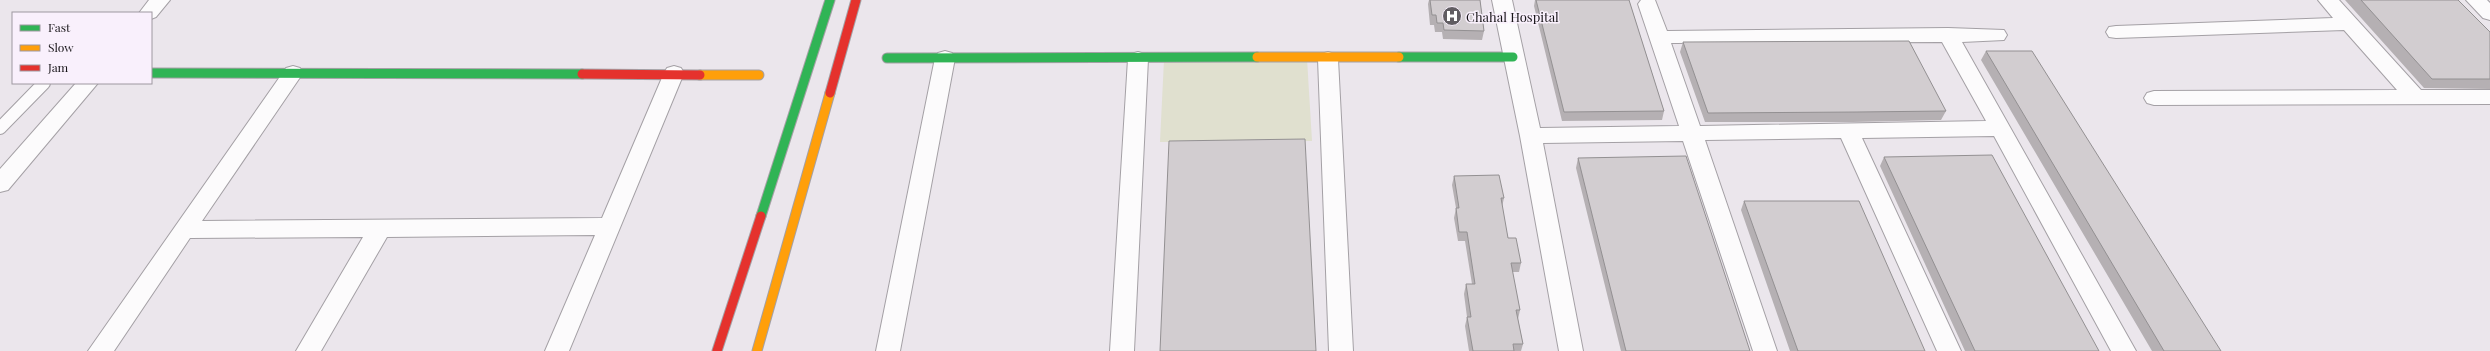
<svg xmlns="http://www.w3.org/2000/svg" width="2490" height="351" font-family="'Playfair Display',serif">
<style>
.green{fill:#e0e0cf}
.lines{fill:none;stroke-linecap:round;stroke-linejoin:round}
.lane-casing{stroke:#a4a0a5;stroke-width:14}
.street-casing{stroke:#a4a0a5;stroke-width:2}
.fast-casing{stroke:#a4a0a5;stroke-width:11}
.slow-casing{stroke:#a4a0a5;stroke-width:11}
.jam-casing{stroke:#a4a0a5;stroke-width:11}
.lane{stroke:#fcfbfc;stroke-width:12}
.street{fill:#fcfbfc;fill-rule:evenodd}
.fast{stroke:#30b455;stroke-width:9}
.slow{stroke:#ff9f0a;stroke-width:9}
.jam{stroke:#e5322d;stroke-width:9}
.wall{fill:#b5b0b3}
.building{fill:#d2cdd0;stroke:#939092}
.labels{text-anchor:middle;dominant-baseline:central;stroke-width:3;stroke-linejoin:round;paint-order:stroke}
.poi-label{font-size:13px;fill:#161317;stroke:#f9f0fc;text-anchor:start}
</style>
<rect width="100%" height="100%" fill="#ebe6ec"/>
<path class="green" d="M1307,59L1312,141L1160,142L1164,60Z"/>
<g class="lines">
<g class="lane-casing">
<path id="lane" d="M0,128L44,83"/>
</g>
<g class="street-casing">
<path id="street" d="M149,0H170L156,17L151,19V13H139Z
M1492,0H1512L1540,128L1679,126L1638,4L1641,0H1655L1667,31L1948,28L2004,30L2007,35L2004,40L1962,42L2136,351H2111L1994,136L1862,138L1961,351H1937L1841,138L1705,140L1777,351H1753L1683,141L1543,143L1583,351H1559L1520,136ZM1942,42L1986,121L1700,126L1671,43Z
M2318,0H2339L2421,90H2490V104L2154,105L2147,103L2144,98L2147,93L2154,91L2397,90L2344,30L2116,38L2109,37L2106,32L2109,27L2116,26L2333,18Z
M2466,0H2487L2490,3V20L2483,18Z
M945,51L952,53L955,58L900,351H876L935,58L938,53Z
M1138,52L1145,54L1148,59L1134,351H1110L1128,59L1131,54Z
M1328,52L1335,54L1338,59L1353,351H1329L1318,59L1321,54Z
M293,66L300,68L303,73L202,221L602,218L664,73L667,68L674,66L681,68L684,73L569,351H545L595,235L387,237L321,351H296L363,237L190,238L114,351H88L286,68Z
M76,83H98L8,190L0,192V169Z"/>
</g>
<g class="fast-casing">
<path id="fast" d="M1399,57H1513
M887,58L1257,57
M151,73L582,74
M761,216L830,0"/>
</g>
<g class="slow-casing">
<path id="slow" d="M1257,57H1399
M700,75H759
M757,351L830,93"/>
</g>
<g class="jam-casing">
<path id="jam" d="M582,74L700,75
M830,93L856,0
M717,351L761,216"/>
</g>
<use href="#lane" class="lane"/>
<use href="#street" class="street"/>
<use href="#fast" class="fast"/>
<use href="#slow" class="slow"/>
<use href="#jam" class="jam"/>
</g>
<path class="wall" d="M1429,0H1480L1484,31L1482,40L1443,39L1442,32H1435L1434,25H1430L1428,4Z
M1535,0H1629L1664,111L1662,120L1562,121L1534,6Z
M2345,0H2458L2490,32V89L2424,88Z
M1683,42L1946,111L1941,120L1853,122H1705L1680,52Z
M1986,51L2221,351H2152L1981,60Z
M1884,157L2099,351H1965L1880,166Z
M1578,158L1750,351H1621L1576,168Z
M1454,176L1504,198L1502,207L1508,238L1521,263L1519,272H1512L1520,310L1518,319L1523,344L1521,351H1469L1465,326L1467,317L1464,294L1466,284H1472L1465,241H1458L1454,218L1456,208L1452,185Z
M1744,201L1925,351H1790L1741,210Z"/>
<path class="building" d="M1430,0H1480L1484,31L1444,30L1443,23H1437L1436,15H1432Z
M1536,0H1629L1664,111L1564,112Z
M2361,0H2458L2490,32V79H2432Z
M1909,41L1946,111L1857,112L1708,113L1683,42Z
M1986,51H2032L2221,351H2164Z
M1305,139L1316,351H1160L1169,141Z
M1992,155L2099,351H1975L1884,157Z
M1686,156L1750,351H1626L1578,158Z
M1499,175L1504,198H1501L1508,238H1516L1521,263H1511L1520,310H1516L1523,344H1513L1514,351H1473L1467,317H1471L1466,284H1475L1467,232H1459L1456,208H1459L1454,176Z
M1744,201H1859L1925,351H1798Z"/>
<defs>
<g id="hospital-disc" transform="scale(1)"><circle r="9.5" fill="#615d62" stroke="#f9f0fc"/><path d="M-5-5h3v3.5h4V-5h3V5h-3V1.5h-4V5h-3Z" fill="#fff"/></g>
</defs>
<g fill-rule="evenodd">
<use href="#hospital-disc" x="1452" y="16"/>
</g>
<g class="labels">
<g class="poi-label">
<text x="1466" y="16">Chahal Hospital</text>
</g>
</g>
<rect x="12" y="12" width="140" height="72" fill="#f9f0fc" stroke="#9e98a0"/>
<rect x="20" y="25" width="20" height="6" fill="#30b455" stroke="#9e98a0"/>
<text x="48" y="32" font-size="12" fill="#161317">Fast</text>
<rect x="20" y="45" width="20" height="6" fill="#ff9f0a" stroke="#9e98a0"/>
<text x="48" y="52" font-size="12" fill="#161317">Slow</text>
<rect x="20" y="65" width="20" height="6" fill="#e5322d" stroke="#9e98a0"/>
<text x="48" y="72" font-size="12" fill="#161317">Jam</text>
</svg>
